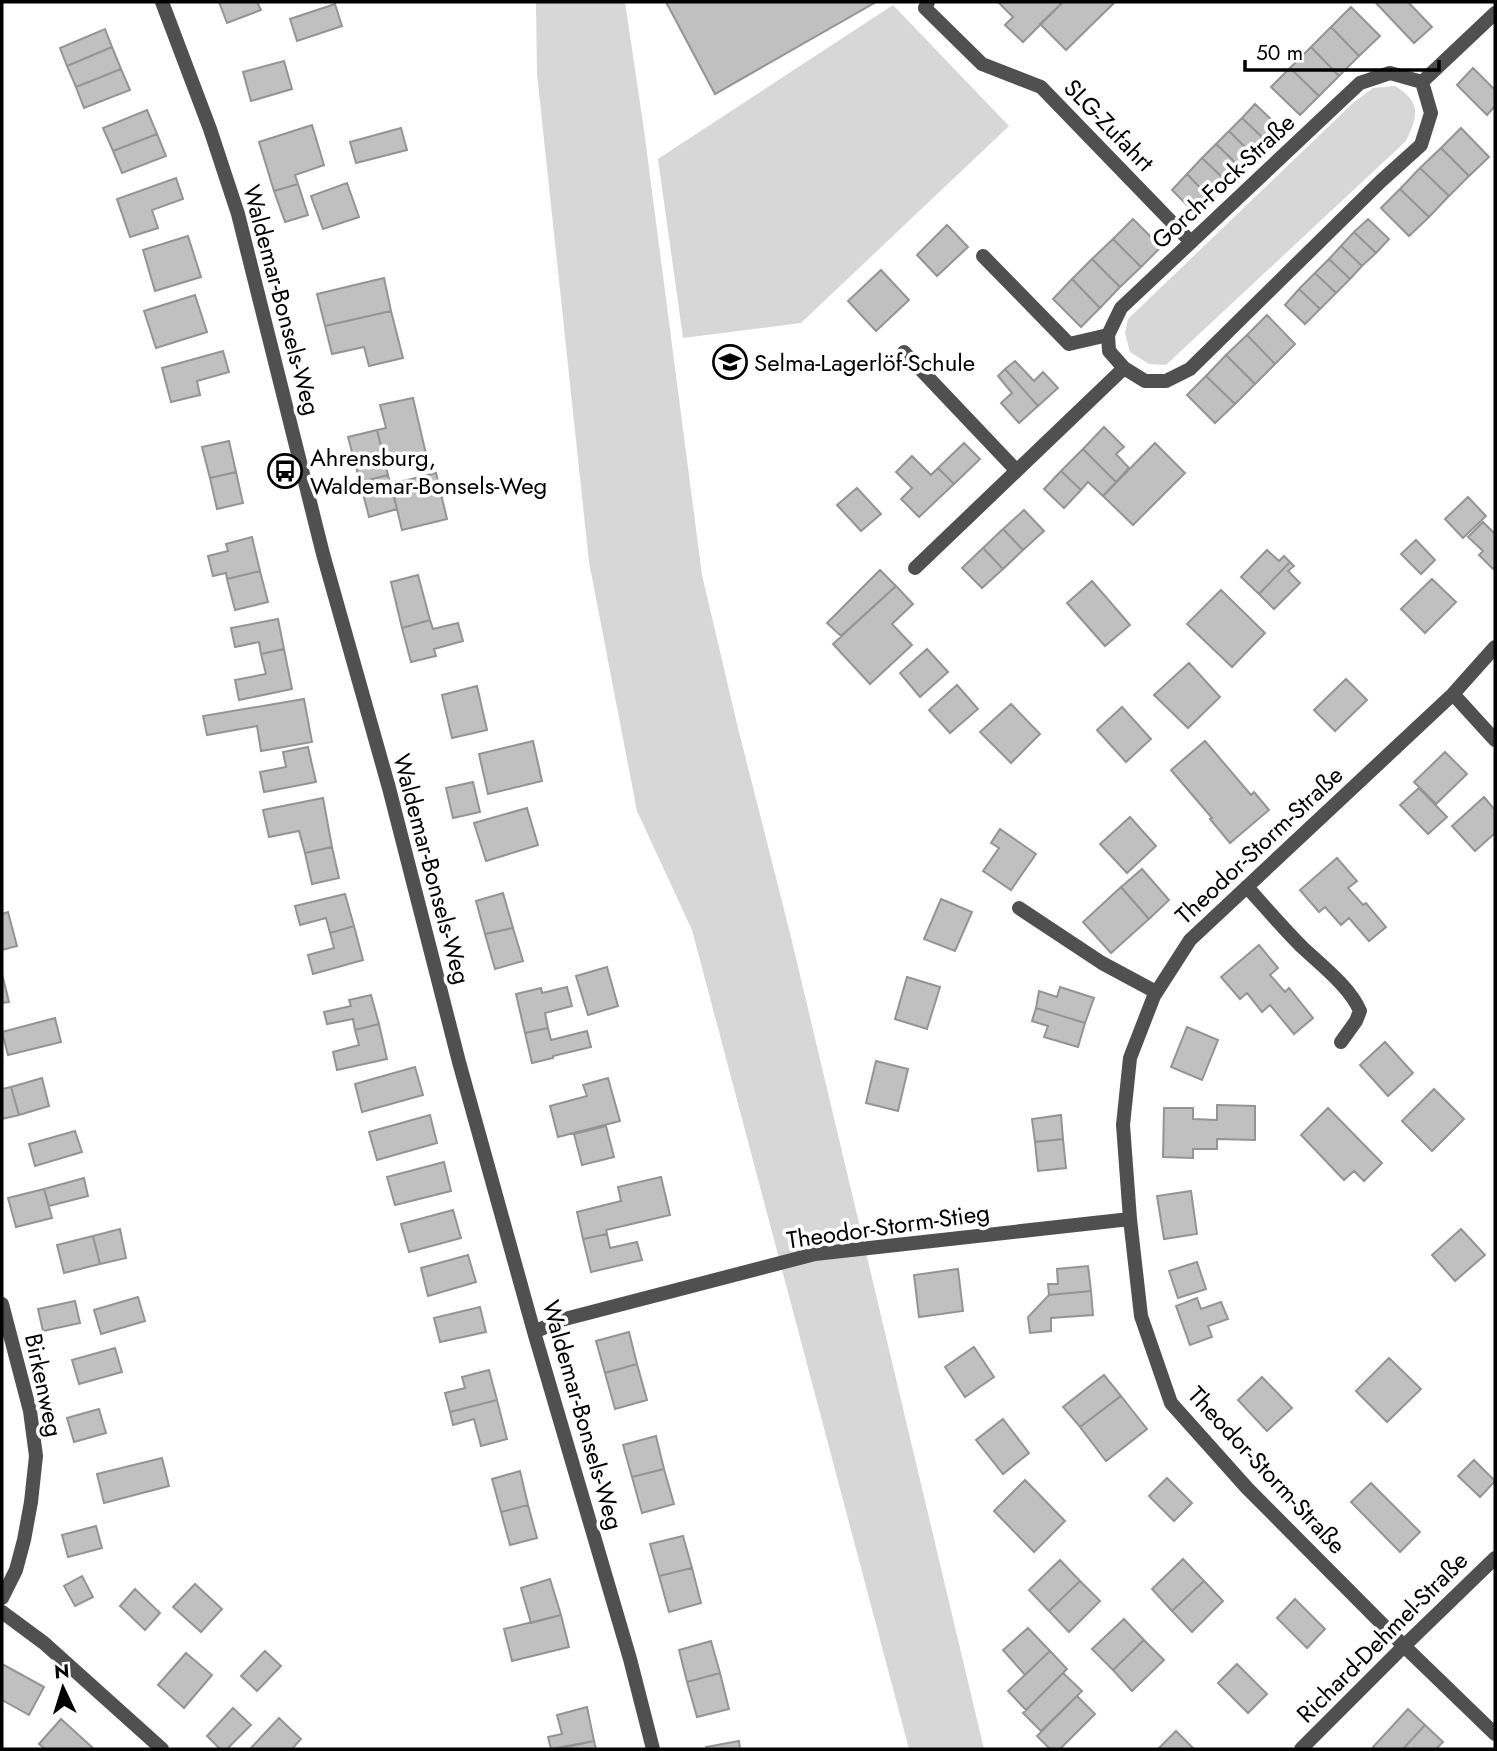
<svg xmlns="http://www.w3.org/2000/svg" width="1497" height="1751" font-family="Jost,sans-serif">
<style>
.green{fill:#d7d7d7}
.building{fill:#c0c0c0;stroke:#949494;stroke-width:2}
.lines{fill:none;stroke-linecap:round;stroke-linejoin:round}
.lane{stroke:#505050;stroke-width:14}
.street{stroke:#505050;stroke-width:14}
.labels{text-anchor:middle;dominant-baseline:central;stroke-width:7;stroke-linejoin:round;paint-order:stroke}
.street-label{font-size:24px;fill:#000;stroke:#fff}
.poi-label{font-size:24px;fill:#000;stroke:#fff;text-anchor:start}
</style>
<rect width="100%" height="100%" fill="#fff"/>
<path class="green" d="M536,2H625L644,130L702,575L737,724L790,933L984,1749H909L692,930L637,811L589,562L537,74Z
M893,5L1009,126L801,323L683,338L658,159Z
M1395,86C1422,102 1418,116 1406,141L1166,365L1149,364L1130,352L1125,333L1128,319L1353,103L1373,88Z"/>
<path class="building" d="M219,2H257L261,10L227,23Z
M666,2H876L715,94Z
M998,2H1063L1023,42L1005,25L1013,17Z
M1063,2H1115L1066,50L1040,24Z
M1375,2H1408L1432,27L1414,43Z
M335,4L342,26L297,41L290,19Z
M1351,7L1380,36L1359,56L1331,27Z
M1331,27L1359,56L1339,76L1311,47Z
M105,29L112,47L67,66L60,48Z
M112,47L121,69L76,87L67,66Z
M1311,47L1339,76L1319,96L1290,68Z
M284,61L292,89L251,101L243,72Z
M1290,68L1319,96L1300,115L1271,87Z
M1473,68L1495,90V106L1487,115L1457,85Z
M121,69L130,90L84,108L76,87Z
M1255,104L1276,124L1263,138L1242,118Z
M147,110L157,134L113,151L103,128Z
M1242,118L1263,138L1250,152L1229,131Z
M312,125L324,165L295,175L298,184L274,191L259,142Z
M401,128L407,150L356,163L350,142Z
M1461,128L1489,157L1469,176L1441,148Z
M1229,131L1250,152L1237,164L1216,144Z
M157,134L166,156L122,173L113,151Z
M1216,144L1237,164L1224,179L1202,158Z
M1441,148L1469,176L1449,196L1420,168Z
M1202,158L1224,179L1207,195L1187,174Z
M1420,168L1449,196L1429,217L1400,189Z
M1187,174L1207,195L1192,210L1172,190Z
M176,178L183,199L152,210L158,228L130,237L117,199Z
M347,183L359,217L323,229L311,196Z
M298,184L308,215L285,222L274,191Z
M1400,189L1429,217L1409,236L1381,208Z
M1133,219L1161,247L1141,267L1113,239Z
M1368,219L1389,239L1376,253L1354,232Z
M947,225L968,247L937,276L917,255Z
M1354,232L1376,253L1362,266L1341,246Z
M188,236L201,277L155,291L143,250Z
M1113,239L1141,267L1120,287L1092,259Z
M1341,246L1362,266L1350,279L1329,259Z
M1092,259L1120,287L1100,308L1072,279Z
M1329,259L1350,279L1336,293L1315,273Z
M881,270L909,300L876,331L848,301Z
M1315,273L1336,293L1320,309L1299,289Z
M384,278L391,311L325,326L317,294Z
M1072,279L1100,308L1081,327L1053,299Z
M1299,289L1320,309L1305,324L1285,305Z
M195,295L207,332L156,348L144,311Z
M391,311L403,358L369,366L364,347L332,354L325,326Z
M1267,315L1295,344L1275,364L1247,335Z
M1247,335L1275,364L1255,384L1226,355Z
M223,351L229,372L197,381L200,395L171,402L162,368Z
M1226,355L1255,384L1235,404L1206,376Z
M1015,361L1034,381L1043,372L1058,388L1038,406L1005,369Z
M1005,369L1038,406L1019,423L1001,403L1012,393L998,376Z
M1206,376L1235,404L1215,423L1187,395Z
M413,398L426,454L385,462L377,430L386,428L380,405Z
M1104,427L1124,447L1116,454L1129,468L1116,482L1083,449Z
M377,430L388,475L360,482L348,437Z
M229,441L236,472L210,478L202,447Z
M964,443L980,459L954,484L938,468Z
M1155,443L1185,473L1133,525L1103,496Z
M1083,449L1116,482L1103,496L1088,482L1081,490L1061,471Z
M912,456L931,475L938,468L954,484L919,517L901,499L912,488L896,472Z
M1061,471L1081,490L1064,508L1044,489Z
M236,472L243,503L217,509L210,478Z
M436,473L447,519L402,530L391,484Z
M388,475L397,509L369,517L360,482Z
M857,488L881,514L861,531L837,505Z
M1468,497L1486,516L1463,538L1445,519Z
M1024,510L1044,531L1023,550L1003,529Z
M1483,522L1495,534V566L1493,569L1479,555L1483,551L1468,537Z
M1003,529L1023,550L1003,569L983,548Z
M252,537L260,571L227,579L226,573L213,576L208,556L228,551L226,544Z
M1416,540L1435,560L1421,574L1401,554Z
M983,548L1003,569L982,588L962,568Z
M1267,550L1279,561L1284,556L1290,562L1259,594L1241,577Z
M1290,562L1294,566L1288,571L1300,583L1274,609L1259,594Z
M880,570L896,586L841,636L827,623Z
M260,571L268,602L235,610L227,579Z
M418,575L430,620L402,628L391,582Z
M1432,579L1456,602L1425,633L1401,609Z
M1092,581L1130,625L1105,646L1067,603Z
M896,586L913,604L892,624L912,645L870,684L833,644Z
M1221,590L1265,633L1232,667L1187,624Z
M278,619L284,649L261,654L259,642L235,647L231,628Z
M430,620L433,629L458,623L463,641L434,649L436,656L411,662L402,628Z
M284,649L292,689L239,700L235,680L266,674L261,654Z
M927,649L948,672L920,697L900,673Z
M1189,663L1220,697L1188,728L1154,695Z
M1346,679L1367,700L1335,731L1314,710Z
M957,685L978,709L950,733L929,710Z
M477,686L487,730L452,738L442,695Z
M304,699L312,742L261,751L257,726L207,735L203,716Z
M1011,704L1040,734L1011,763L980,732Z
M1122,707L1151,739L1126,762L1097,730Z
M533,741L542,781L488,794L479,754Z
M1205,741L1251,795L1254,792L1269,810L1230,843L1210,819L1212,818L1171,770Z
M308,747L316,782L264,792L260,772L286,767L283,752Z
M1445,752L1467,774L1436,804L1414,782Z
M473,782L480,812L453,818L446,788Z
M1419,788L1447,817L1428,834L1400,805Z
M1484,797L1495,810V833L1475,851L1452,826Z
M323,798L332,847L305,853L299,831L269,837L263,810Z
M527,808L538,845L486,861L474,823Z
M1130,817L1156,846L1127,873L1100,844Z
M1000,829L1036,854L1011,890L983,871L999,848L991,843Z
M332,847L339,878L312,884L305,853Z
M1337,858L1357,881L1348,888L1363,905L1366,903L1386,927L1369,941L1349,918L1341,925L1325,907L1319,912L1300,890Z
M1142,869L1169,900L1149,919L1121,887Z
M1121,887L1149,919L1111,953L1083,922Z
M503,893L513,928L485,934L476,901Z
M345,894L354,926L330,933L326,918L300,925L295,906Z
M941,899L972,912L955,951L924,939Z
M8,912L17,946L2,950V914Z
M354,926L363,960L313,974L308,955L334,948L330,933Z
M513,928L523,961L495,969L485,934Z
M1259,945L1278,968L1270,975L1285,992L1289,988L1313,1018L1294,1034L1270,1005L1262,1012L1247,993L1240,999L1221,977Z
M607,967L618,1006L588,1015L576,976Z
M2,974L9,1002L2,1003Z
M907,977L940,987L927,1029L895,1019Z
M567,987L572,1006L545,1013L548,1028L525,1033L516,994L541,988L542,993Z
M1060,987L1094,998L1085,1023L1036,1008L1039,991L1057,997Z
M371,995L379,1024L355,1030L353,1019L327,1024L324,1012L351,1006L349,1000Z
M1036,1008L1085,1023L1078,1047L1044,1037L1048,1026L1032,1021Z
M55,1018L61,1042L8,1055L2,1032Z
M379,1024L387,1059L337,1070L333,1052L359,1045L355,1030Z
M1187,1027L1218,1040L1202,1080L1171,1067Z
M548,1028L551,1040L587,1031L591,1047L553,1056V1058L532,1063L525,1033Z
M1385,1042L1413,1073L1388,1096L1360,1065Z
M876,1061L908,1069L898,1111L866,1103Z
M415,1067L423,1095L362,1112L355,1084Z
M42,1078L49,1106L19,1115L11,1087Z
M608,1078L620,1121L558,1137L550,1106L587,1096L583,1085Z
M11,1087L19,1115L2,1119V1089Z
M1434,1089L1464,1119L1432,1151L1402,1121Z
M1217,1105L1255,1106V1140L1217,1139V1149H1193V1158L1163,1157L1164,1108H1193V1119L1217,1120Z
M1328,1108L1382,1163L1364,1181L1354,1171L1344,1180L1301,1135Z
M430,1115L437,1143L377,1160L369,1132Z
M1061,1115L1063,1139L1035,1142L1032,1119Z
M606,1126L614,1157L582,1165L574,1134Z
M75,1131L82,1152L35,1166L29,1144Z
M1063,1139L1066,1168L1038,1171L1035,1142Z
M444,1162L451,1191L395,1205L387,1177Z
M661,1177L670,1215L606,1230L607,1234L583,1239L577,1212L621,1201L618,1187Z
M84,1178L88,1196L49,1206L44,1189Z
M44,1189L52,1218L16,1227L8,1198Z
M1191,1191L1197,1234L1164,1239L1157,1196Z
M453,1210L461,1238L409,1252L401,1224Z
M120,1229L126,1258L100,1264L93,1236Z
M1461,1229L1485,1255L1455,1281L1432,1255Z
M607,1234L610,1248L637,1242L642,1260L591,1272L583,1239Z
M93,1236L100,1264L64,1273L57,1245Z
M468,1255L476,1282L428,1296L421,1268Z
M1197,1262L1206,1289L1178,1298L1169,1271Z
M1088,1266L1091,1291L1049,1295L1048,1284H1058L1057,1269Z
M958,1269L963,1311L919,1317L914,1275Z
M1091,1291L1093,1315L1051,1318V1331L1030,1333L1028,1317L1049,1295Z
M138,1297L145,1321L101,1334L94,1310Z
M1197,1298L1201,1309L1221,1302L1228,1319L1208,1326L1212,1337L1190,1345L1176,1306Z
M75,1301L80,1323L43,1331L38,1309Z
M480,1307L486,1332L440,1342L434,1318Z
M629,1332L637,1364L605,1373L596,1341Z
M974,1347L994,1377L965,1397L945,1367Z
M115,1348L122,1372L79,1384L72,1360Z
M1389,1358L1421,1389L1387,1422L1356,1391Z
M637,1364L647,1400L615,1409L605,1373Z
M489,1370L497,1400L450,1412L445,1393L465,1388L462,1377Z
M1104,1375L1121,1396L1080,1427L1063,1407Z
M1262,1377L1292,1408L1267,1431L1238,1400Z
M1121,1396L1147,1429L1106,1461L1080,1427Z
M497,1400L507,1439L481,1446L474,1419L453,1425L450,1412Z
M99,1409L106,1433L74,1442L67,1418Z
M1003,1419L1029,1453L1003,1474L976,1440Z
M656,1436L664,1469L632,1477L623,1445Z
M162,1458L169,1486L104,1503L97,1474Z
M1474,1460L1495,1481L1480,1497L1458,1476Z
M664,1469L674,1504L642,1513L632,1477Z
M520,1471L528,1505L501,1512L492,1479Z
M1167,1478L1192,1503L1174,1521L1149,1496Z
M1025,1480L1065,1521L1034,1552L994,1511Z
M1371,1483L1420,1532L1400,1552L1351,1502Z
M528,1505L537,1538L510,1545L501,1512Z
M96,1526L102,1548L68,1557L62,1535Z
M683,1536L692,1568L659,1576L650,1544Z
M1183,1559L1204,1581L1172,1611L1152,1589Z
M1060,1560L1080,1581L1049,1611L1029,1590Z
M692,1568L701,1603L669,1612L659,1576Z
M82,1576L93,1597L75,1606L64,1586Z
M550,1579L561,1615L531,1623L521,1588Z
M1080,1581L1100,1601L1069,1632L1049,1611Z
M1204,1581L1223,1601L1192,1632L1172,1611Z
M195,1584L222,1609L201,1632L173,1607Z
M135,1589L160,1613L145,1630L120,1606Z
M1295,1599L1325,1629L1307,1648L1277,1618Z
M561,1615L569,1647L512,1661L504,1629Z
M1124,1619L1144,1640L1113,1670L1092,1649Z
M1028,1628L1050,1651L1025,1675L1003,1650Z
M1144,1640L1164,1660L1132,1691L1113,1670Z
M711,1641L720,1673L687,1682L679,1650Z
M265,1651L281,1666L257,1691L241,1676Z
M1050,1651L1067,1669L1026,1710L1008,1691Z
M186,1653L212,1675L184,1708L158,1685Z
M2,1664L44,1687L29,1715L2,1700Z
M1237,1664L1267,1694L1248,1713L1218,1683Z
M720,1673L729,1709L697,1717L687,1682Z
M1063,1673L1082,1691L1041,1731L1023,1713Z
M1077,1696L1095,1714L1060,1749H1050L1037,1736Z
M587,1707L594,1741L551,1749L548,1737L562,1734L557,1715Z
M233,1708L251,1725L227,1749H220L207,1736Z
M1408,1709L1425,1725L1403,1749H1376L1373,1747Z
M279,1718L301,1739L292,1749H250Z
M61,1719L94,1749H45L39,1744Z
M1425,1725L1443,1742L1436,1749H1403Z
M1176,1731L1194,1749H1158Z
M594,1741L596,1749H557Z
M739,1741L740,1749H706V1747Z"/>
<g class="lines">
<path class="lane" d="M928,2L925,8L982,64L1041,87L1191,242
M983,256L1069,344L1108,335
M904,352L1016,470
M1247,887C1265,907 1283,928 1302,947C1321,965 1350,987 1360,1011L1356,1021L1341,1042
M1019,908L1102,963L1156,992"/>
<path class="street" d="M162,2L210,129L238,214L323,554L389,788L459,1062L534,1332L630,1659L653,1749
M1390,73L1422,82L1431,113L1421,145L1381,181L1190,369L1166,381H1145L1124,368L1109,351L1108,335L1121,308L1360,83Z
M1422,82L1495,13
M915,568L1124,368
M1495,647L1453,694L1190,940L1154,996L1130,1058L1123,1125L1130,1219L1141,1316L1171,1403L1247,1488L1404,1646L1495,1734
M1453,694L1495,740
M2,1304L30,1411L36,1456L31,1502L24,1540L16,1570L2,1598
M534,1332L561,1320L815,1254L1130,1219
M2,1612L44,1643L162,1749
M1301,1749L1404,1646L1495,1558"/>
</g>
<defs>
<g id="school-ring" transform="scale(1.75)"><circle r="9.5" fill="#fff" stroke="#000" stroke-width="1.5"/><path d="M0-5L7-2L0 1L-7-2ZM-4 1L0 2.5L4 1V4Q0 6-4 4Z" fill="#000"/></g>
<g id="bus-ring" transform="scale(1.75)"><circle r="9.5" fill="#fff" stroke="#000" stroke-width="1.5"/><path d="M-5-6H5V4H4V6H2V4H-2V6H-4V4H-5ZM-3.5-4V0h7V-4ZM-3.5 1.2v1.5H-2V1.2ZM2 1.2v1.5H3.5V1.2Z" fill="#000"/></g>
</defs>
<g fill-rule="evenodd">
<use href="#school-ring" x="730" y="362"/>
<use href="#bus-ring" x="285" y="471"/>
</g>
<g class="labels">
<g class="street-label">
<text transform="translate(1109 125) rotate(46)">SLG-Zufahrt</text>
<text transform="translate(1223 181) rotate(-43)">Gorch-Fock-Straße</text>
<text transform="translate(282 300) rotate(75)">Waldemar-Bonsels-Weg</text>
<text transform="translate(1259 845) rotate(-43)">Theodor-Storm-Straße</text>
<text transform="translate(432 869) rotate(75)">Waldemar-Bonsels-Weg</text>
<text transform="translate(888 1226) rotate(-8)">Theodor-Storm-Stieg</text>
<text transform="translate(44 1385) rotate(78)">Birkenweg</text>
<text transform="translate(583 1415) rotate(74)">Waldemar-Bonsels-Weg</text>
<text transform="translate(1267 1470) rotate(47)">Theodor-Storm-Straße</text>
<text transform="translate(1382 1637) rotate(-45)">Richard-Dehmel-Straße</text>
</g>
<g class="poi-label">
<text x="754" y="362">Selma-Lagerlöf-Schule</text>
<text x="310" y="457">Ahrensburg,<tspan x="310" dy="28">Waldemar-Bonsels-Weg</tspan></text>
</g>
</g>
<rect width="1497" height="1751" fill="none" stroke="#000000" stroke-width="7"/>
<g transform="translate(63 1688) rotate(356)" stroke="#ffffff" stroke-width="5" paint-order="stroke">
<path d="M0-5L12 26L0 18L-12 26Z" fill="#000000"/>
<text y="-10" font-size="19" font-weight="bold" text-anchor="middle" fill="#000000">N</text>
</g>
<path d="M1245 60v10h194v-10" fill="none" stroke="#000000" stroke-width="3.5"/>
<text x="1256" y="60" font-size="21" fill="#000000" stroke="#ffffff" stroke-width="5" paint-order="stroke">50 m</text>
</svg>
